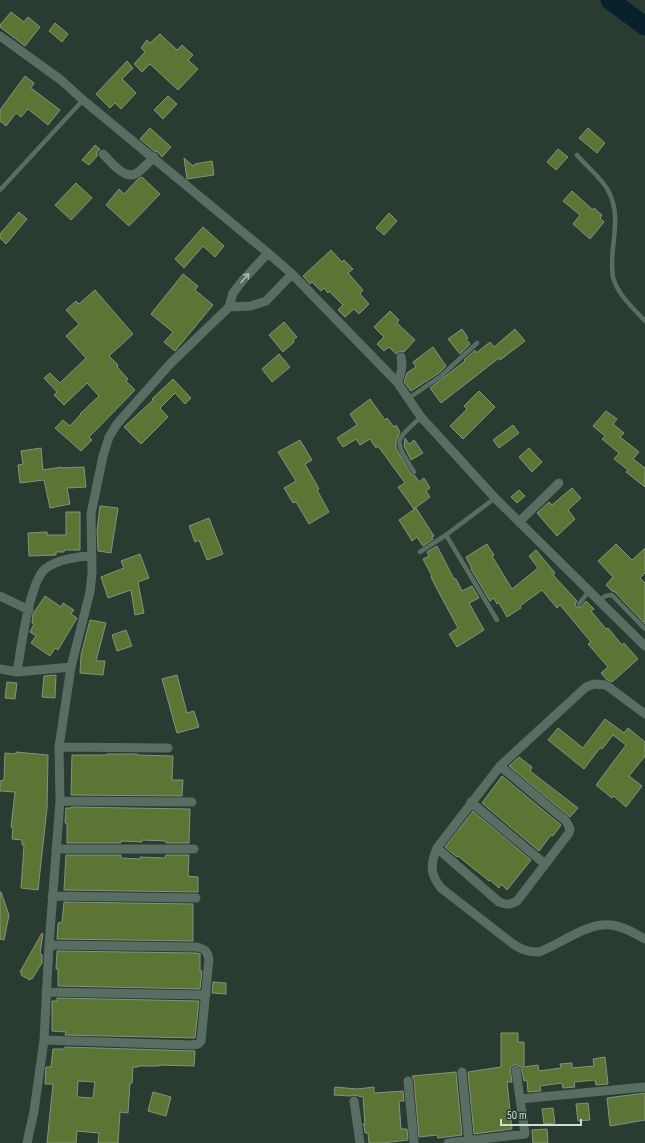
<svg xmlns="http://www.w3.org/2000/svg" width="645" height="1143" font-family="'Sofia Sans Condensed',sans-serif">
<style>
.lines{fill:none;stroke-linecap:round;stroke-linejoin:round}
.river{stroke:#07222d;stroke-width:19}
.building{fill:#5c7535;stroke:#88917e;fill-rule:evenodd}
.lane{stroke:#596d62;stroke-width:4.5}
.street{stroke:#596d62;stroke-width:9}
.oneway{stroke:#a8b6ad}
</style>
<rect width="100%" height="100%" fill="#2a3c32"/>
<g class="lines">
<path class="river" d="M610,0L645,26"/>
</g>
<path class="building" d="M11,12L24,22L28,17L40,27L25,46L0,27V25Z
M55,23L68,34L62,42L49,31Z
M160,34L177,50L182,45L193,55L188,60L198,69L178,90L150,64L142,72L134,64L145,52L141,48L147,40L150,43Z
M127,61L133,68L122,79L136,93L121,109L115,103L110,108L96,94Z
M25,76L34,83L31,88L60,110L48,125L28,109L21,117L16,113L6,126L0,121V110Z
M168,96L177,104L163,119L154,110Z
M150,128L171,147L162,157L158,152L154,151L140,139Z
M588,128L605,143L597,153L579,138Z
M95,145L100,149L97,152V156L89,165L82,160Z
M558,149L568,157L556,170L547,162Z
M184,158L193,166L195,164L212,161L214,175L187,179Z
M142,177L160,194L129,226L106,205L119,189L124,194L138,179Z
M76,183L92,198L71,220L55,205Z
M572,191L593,210L594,208L602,215L600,218L604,222L590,239L573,224L580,215L563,201Z
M19,212L27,219L6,244L0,238V234Z
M389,213L397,221L384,235L376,228Z
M203,227L224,246L215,257L203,246L184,268L175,259Z
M331,250L342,262L344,260L353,269L348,273L363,290L360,294L369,304L359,314L354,309L345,317L338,310L343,305L329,291L328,293L324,288L321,291L312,282L310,284L303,276Z
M183,274L198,286L195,290L213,305L175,351L164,342L173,332L151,314Z
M95,290L133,334L109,356L118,365L117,367L128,379L126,381L135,390L89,437L92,440L81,451L55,428L63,420L70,426L81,414H80L99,396L87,383L64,405L54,395L57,392L44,378L50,373L60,383L86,358L66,336L79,324L66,310L76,301L79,304Z
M390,311L399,320L397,323L415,340L404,352L400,351L396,354L389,347L384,351L377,344L384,337L374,327Z
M284,322L297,337L293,340L294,342L283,352L269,335Z
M462,329L468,338L466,339L470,344L460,354L448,339Z
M515,329L525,341L504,357L500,360L499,358L441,403L430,388L465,361L464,360L475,350L476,353L490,342L494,347Z
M433,347L446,366L439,373L411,391L404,382L407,373L416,367L413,362Z
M279,354L290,367L272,382L262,369Z
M173,379L191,398L185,404L175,393L160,408L168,417L141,444L124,427L153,400L152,399Z
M479,391L495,407L463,439L450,426L467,409L464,406Z
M370,399L385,420L387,418L394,427L396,425L400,432L396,441V448L411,474L415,476L419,482L424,478L430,488L426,491L430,497L414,509L398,487L405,483L378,446L376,448L370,439L360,445L356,439L343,447L337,438L357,425L350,414Z
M606,411L617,419L613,424L624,433L620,437L639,452L633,459L645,468V487L626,472L628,470L614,459L619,453L602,439L605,436L593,426Z
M513,425L519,433L499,448L493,440Z
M405,438L409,444L414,440L423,453L411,460L404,446Z
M300,440L312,460L305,464L319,489L317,490L329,512L309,524L296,502L293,503L284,488L296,481L278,452Z
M41,448L43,470L61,467V468L84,467L86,487L67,488L70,504L50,508L44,480L20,483L18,465L23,464L21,451Z
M529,448L542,462L532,472L519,457Z
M572,488L581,498L568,510L575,519L557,536L537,513L549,502L552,505Z
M519,490L525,496L517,503L511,497Z
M100,506L118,508L111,553L98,551L97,531Z
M416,508L434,536L432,537L433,539L423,546L417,537L412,541L399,520Z
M66,512H80V550H64V552H56V555L29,556L28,533L47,532V535H66Z
M209,518L223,554L207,560L199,540L195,542L189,526Z
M487,544L494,555L492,556L512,589L538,568L529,556L536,550L555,573L553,575L577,601L575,604L576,607H581L586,601L594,609L591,611L606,629L608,628L622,645L624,643L638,659L612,682L606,679L601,673L608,667L588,644L591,642L560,605L557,608L542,590L520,606L521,608L507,617L499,603L497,604L494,598L490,601L471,569H472L466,557Z
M616,544L632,560L645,548V573L640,578L645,583V624L615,592L612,591L606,585L613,577L598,561Z
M437,546L454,579H456L462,591L472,586L479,598L469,603L484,630L457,647L449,634L458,628L437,589L431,577L432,576L423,559L429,556L427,552Z
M140,554L149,578L138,582L144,613L135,615L131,590L108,598L101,577L124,568L121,561Z
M45,596L61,607L63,603L74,610L71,614L77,618L58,650L55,648L50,656L31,643L36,636L30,632L34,624L32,623L33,614Z
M90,620L106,623L96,661H105L103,675L80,673L81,655Z
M126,630L132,646L117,651L112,635Z
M56,675L55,698L42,697L44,676Z
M177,675L187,713L194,711L199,727L177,733L162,679Z
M7,682L17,683L15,699L5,698Z
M605,719L624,733L628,728L645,742V756L629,776L642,786L626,807L614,796L612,798L596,785L626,745L613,735L602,749L600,748L584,769L548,740L558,728L583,748Z
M16,752L48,755L47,808L38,890L21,888L24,845H22V840L12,839L13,827H11L15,792L0,791V781L4,780L5,753L16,754Z
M107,754H137V755L173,756L172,780H183L182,796L71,795L72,755H106Z
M519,757L532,767L530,771L578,808L570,817L509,766Z
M502,776L561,825L553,836L551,835L539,851L482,803Z
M71,807L190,809L189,843H166V841L142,840V842L121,841V843H67V823H65L66,808H71Z
M473,811L531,860L507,890L501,884L499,888L490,880L489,881L458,856L457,857L445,847Z
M66,855H121V858L140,859V857L165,858L166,855H189L188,876L198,877V892L64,890Z
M0,892H1L9,915L4,940L0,939Z
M64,902L193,904V941L57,939L58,923L62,922Z
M42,933L43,934L40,953L42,955V963L32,979L31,978L30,980L21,975L22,973L20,972Z
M57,951L196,953L200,954V971H202L200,989L58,986V969H56Z
M213,982L226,983V994L212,993Z
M57,998L199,1001L195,1038L65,1035L66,1032L52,1031V1001H57Z
M501,1033H518V1042H524V1067L538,1065L539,1071L561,1068L560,1064L572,1063V1068L594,1066L593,1059L605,1057L608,1084L596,1085L595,1080L574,1082L575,1087L563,1088L562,1083L540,1086L541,1091L528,1092L527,1080L524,1081L521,1067L515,1064L510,1068L512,1082H507L512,1129L474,1134L468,1072L501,1067Z
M65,1047L195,1051L194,1066L159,1065V1066H138V1067H133L132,1083H130L128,1113L120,1112L118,1143H98L99,1133L77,1131L76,1143H47L53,1084H45L46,1067H51L53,1049H64ZM78,1081L95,1082L93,1098L77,1097Z
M456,1072L462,1135L438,1138L437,1135L419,1137L414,1080L412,1076Z
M335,1087L357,1089L374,1087V1093L403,1091L404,1101H399L401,1129H407L408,1140L383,1143H369L368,1133H365L364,1126L363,1124H365L363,1097L354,1095L350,1096L334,1095Z
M153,1092L171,1097L166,1116L148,1111Z
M645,1093V1120L610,1126L607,1098Z
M588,1103L590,1120L578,1121L576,1104Z
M553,1108L555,1123L544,1124L542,1109Z
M547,1129L548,1143H533L532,1130Z"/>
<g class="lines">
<path class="lane" d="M577,155C587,167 602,178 609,192C623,221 608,248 613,277C617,294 634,309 645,321
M0,190L83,100
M409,398L441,376L477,343
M414,472C394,439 393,443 421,417
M446,535L497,620
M420,552L446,535L495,498
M599,601L605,596L612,595L645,629
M579,604L589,591"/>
<path class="street" d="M0,36L61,80L83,100L268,253L292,274L397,382L421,417L495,498L645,646
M103,154C111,162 125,181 137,173C143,169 149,162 154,157
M229,307L251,306L266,301L292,274
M397,382C402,374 403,367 401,357
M519,522L559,483
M0,596L29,610
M0,669L17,672L71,667
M17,672C21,649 29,583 45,569C56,560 78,556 92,556
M645,714L606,685L594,684L586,687L500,766L437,848C430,865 430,874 441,888L513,944C522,950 528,952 539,952C561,944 587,922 611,925C623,926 634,933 645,939
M59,747L168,748
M60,801L192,802
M471,802L545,864
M437,848L499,902C507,905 510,905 517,901L569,833L570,829L566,821L500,766
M56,849H194
M52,896L196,898
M46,992L206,995
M44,1040L193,1045L198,1044L201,1041L209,959C207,951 205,949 197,947L49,945
M516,1070L520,1099
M462,1072L469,1143
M408,1081L414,1143
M354,1101L360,1143
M27,1143L34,1111L44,1040L49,945L60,801L59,747L71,667L90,592L92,573L91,514L103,456L109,437L117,424L170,364L229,307L233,293L243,280L268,253
M448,1143L525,1134L520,1099L645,1087"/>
</g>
<defs><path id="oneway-shaft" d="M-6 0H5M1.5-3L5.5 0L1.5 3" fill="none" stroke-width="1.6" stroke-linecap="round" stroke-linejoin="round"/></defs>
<use class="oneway" href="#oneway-shaft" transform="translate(245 278) rotate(-49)"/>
<path d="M501 1119v6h80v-6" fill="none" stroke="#d2ddd6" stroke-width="2"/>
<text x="507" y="1119" font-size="12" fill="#d2ddd6" stroke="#2a3c32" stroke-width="3" paint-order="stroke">50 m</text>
</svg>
